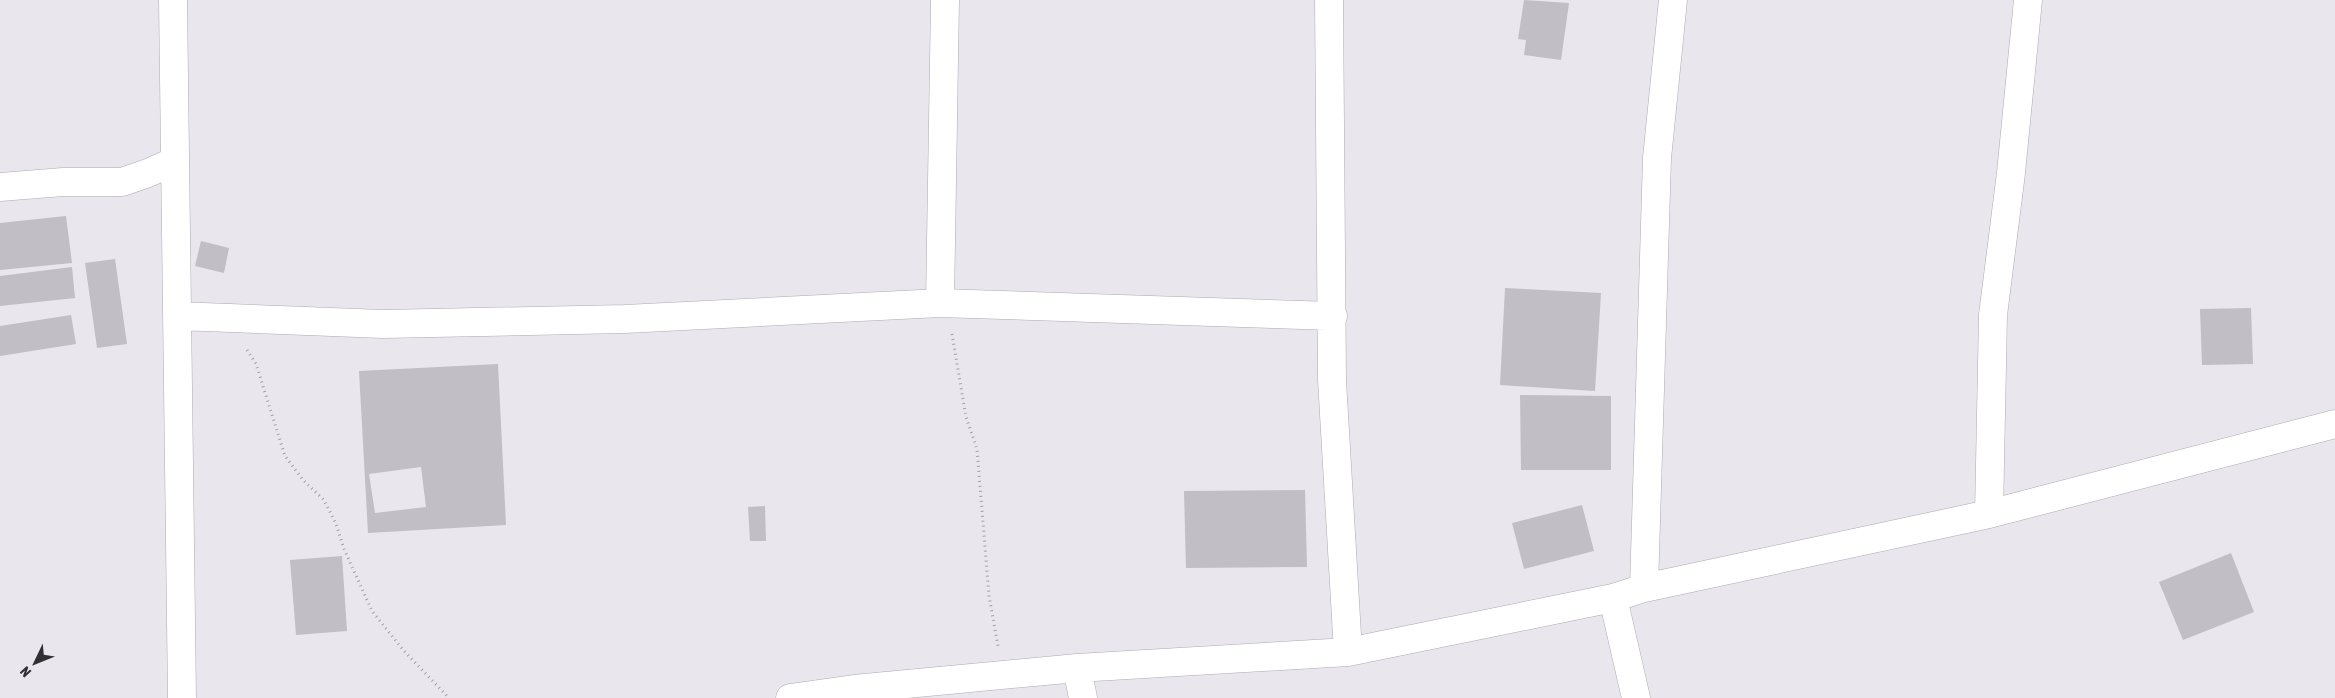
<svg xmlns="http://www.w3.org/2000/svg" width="2335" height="698" font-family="'Asap Condensed',sans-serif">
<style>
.building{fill:#c1bec5;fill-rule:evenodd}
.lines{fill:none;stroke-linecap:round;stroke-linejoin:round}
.street-casing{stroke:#adaab1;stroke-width:29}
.path{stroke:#a3a0a6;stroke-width:3;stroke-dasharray:1 4;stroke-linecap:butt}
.street{stroke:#fff;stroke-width:28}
</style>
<rect width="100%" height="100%" fill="#e9e6ed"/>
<path class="building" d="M1524,0L1569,3L1561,60L1524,55L1526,40L1518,39Z
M66,216L72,263L0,270V223Z
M201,241L229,248L224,273L195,266Z
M115,259L127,344L97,348L85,263Z
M72,267L75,298L0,306V276Z
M1505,288L1601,293L1595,391L1500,385Z
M2251,308L2253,364L2202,365L2200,309Z
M71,315L76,344L0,356V326Z
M498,364L506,525L368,533L359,371ZM421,467L426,507L375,513L369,474Z
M1520,395L1611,396V470H1521Z
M1305,490L1307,567L1186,568L1184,491Z
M1582,505L1594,551L1524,569L1512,523Z
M765,506L766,541H750L748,507Z
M2231,553L2254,612L2183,640L2159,582Z
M342,556L347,631L296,635L290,560Z"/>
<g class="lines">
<g class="street-casing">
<path id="street" d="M173,0L182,698
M1329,0L1332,380L1348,652
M0,187L63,182H122L148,173L175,161
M940,303L945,0
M177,316L383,324L625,319L940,303L1333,316
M1989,514L1993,315L2011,173L2028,0
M1644,588L1657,158L1673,0
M1613,598L1636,698
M1077,668L1083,698
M790,698L854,689L1077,668L1348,652L1613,598L1644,588L1989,514L2335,424"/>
</g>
<path class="path" d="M952,334L966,417L977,449L989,596L998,646
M247,350L256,364L285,456L303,480L324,500L336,524L344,549L372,611L404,651L449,698"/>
<use href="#street" class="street"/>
</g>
<g transform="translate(35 663) rotate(227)" stroke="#e9e6ed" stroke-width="4" paint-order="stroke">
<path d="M0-4L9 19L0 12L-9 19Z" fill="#302f32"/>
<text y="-8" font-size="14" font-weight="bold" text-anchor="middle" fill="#302f32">N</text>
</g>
</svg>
